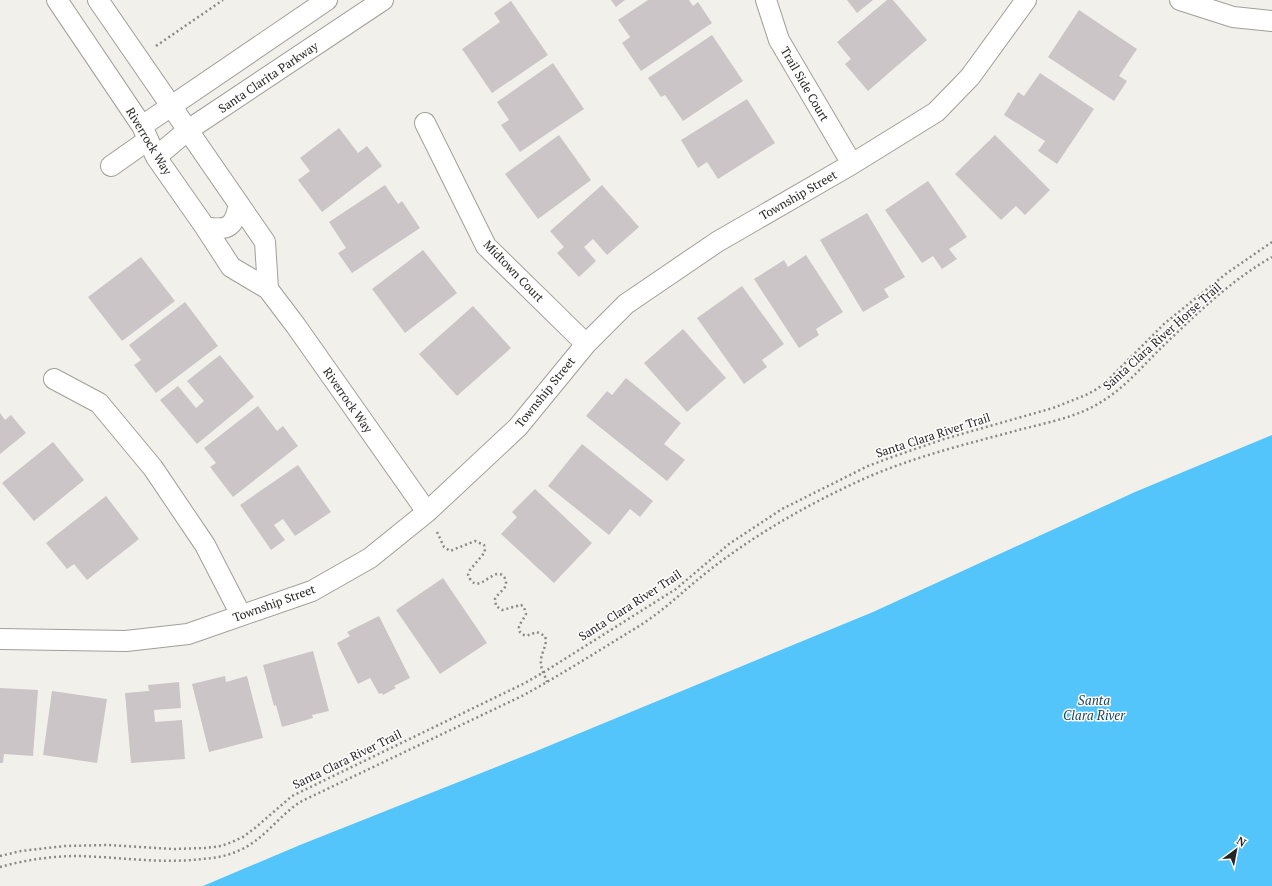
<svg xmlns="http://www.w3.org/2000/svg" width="1272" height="886" font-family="'PT Serif',serif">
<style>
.water{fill:#53c5fb}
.building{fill:#cbc5c7}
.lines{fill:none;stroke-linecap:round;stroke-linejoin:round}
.minor-casing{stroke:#a09f9a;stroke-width:22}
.path{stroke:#8b8a86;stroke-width:2.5;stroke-dasharray:2 3;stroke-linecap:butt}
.minor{stroke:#fff;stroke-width:20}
.labels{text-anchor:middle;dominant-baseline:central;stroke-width:3;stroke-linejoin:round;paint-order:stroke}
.street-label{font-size:12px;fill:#262523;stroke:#fff}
.water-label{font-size:13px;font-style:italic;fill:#17475d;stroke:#fff}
</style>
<rect width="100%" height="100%" fill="#f2f0eb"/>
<path class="water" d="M1272,435V886H203L300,845L534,752L873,612L1135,492Z"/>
<path class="building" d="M611,0H625L616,7Z
M648,0H689L693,6L698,2L712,23L641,71L622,43L630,37L618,20Z
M847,0H873L857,13Z
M887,0H893L927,40L868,91L845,64L851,59L837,42Z
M511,1L548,55L492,93L462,49L500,22L494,13Z
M1079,10L1137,49L1119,76L1127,81L1114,101L1048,57Z
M712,35L743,81L683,121L665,95L661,97L648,78Z
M553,63L584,109L520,152L501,125L509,120L497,102Z
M1040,73L1094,109L1057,164L1038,151L1045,141L1004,115L1018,92L1024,96Z
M747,99L775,143L718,179L707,162L698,168L681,140Z
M339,128L358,153L367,146L382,166L322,212L298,180L310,171L300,158Z
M559,135L591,180L538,219L505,174Z
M995,135L1050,190L1025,215L1016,206L1001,220L955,174Z
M928,181L967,237L949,249L957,259L942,269L933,256L922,263L885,210Z
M385,185L398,204L402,201L420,228L352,273L338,253L346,248L329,222Z
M602,185L639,227L607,255L593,239L584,247L596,261L579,277L557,253L564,247L550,231Z
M867,213L905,277L884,289L889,297L863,312L820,240Z
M423,250L457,293L405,333L372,289Z
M806,255L843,312L816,329L819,335L799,348L754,279L784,260L788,267Z
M141,257L175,301L122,341L88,297Z
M742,286L784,344L762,360L767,367L744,384L697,318Z
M185,302L218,346L156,393L134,365L141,360L129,345Z
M473,306L511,348L457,396L419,354Z
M683,329L726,378L687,412L644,363Z
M220,355L254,397L197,444L160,400L178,386L196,408L204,401L187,381Z
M626,378L681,423L664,444L685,460L667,481L586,416L607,391L612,395Z
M258,406L277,431L283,426L298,446L233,497L210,467L216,463L204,448Z
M0,413L5,420L11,415L26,433L0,454Z
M53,442L84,480L34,521L2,483Z
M582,444L653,501L640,517L630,509L609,535L548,486Z
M298,465L331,512L295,536L283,519L274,525L285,540L271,550L240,505Z
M535,489L592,543L554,583L501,534L517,517L512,512Z
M106,496L139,539L87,580L74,564L67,569L46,543Z
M443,578L487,643L440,674L396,610Z
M379,616L410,678L394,686L396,688L383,695L382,693L379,694L370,678L358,684L337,643L350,636L347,632Z
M313,651L329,711L312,715L313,718L282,727L276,705L274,706L263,665Z
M225,676L226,682L247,676L263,738L209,752L192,684Z
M179,682L181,708L154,710L155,722L182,720L185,759L131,763L125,693L149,691L148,685Z
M0,688L38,690L33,756L4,754L3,763H0Z
M52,691L107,699L97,763L43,755Z"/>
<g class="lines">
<g class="minor-casing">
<path id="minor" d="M57,0L142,126L156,157L205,227L231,267L268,289L296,326L427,512
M98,0L265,242L268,289
M766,0L779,40L852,164
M1180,0L1233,17L1272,21
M425,123L486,246L586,344
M142,126L327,0
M156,157L188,130L383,0
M111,166L148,140
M205,227C229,231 234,227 239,204
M54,379L99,403L153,468L205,545L241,615
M0,639L126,641L188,634L312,591L370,558L427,512L518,427L586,344L626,304L717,242L852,164L936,112L970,77L1026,0"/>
</g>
<path class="path" d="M156,46L223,0
M437,532L444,547L450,551L475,541L484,545L485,552L470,570L468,575C476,594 487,576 497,574C504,573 508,581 505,587C502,591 497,595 495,599L496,606L502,610L521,605L524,607L526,614C522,623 512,630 526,636L537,632L545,636C548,645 541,652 541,661C540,668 545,675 547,682
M0,856L21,851L65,846L108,845L173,849L205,848L221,846L232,842L243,837L255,828L292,796L525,683L544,672L676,589L729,544L782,509L868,466L892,457L944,439L1053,408L1086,395L1097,389L1107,381L1165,323L1227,273L1272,242
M0,867C25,860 52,856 78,856C120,857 161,864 202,859C215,858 228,856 240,850C265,839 279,815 302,801L524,695L540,686C566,671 592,655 618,639C629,632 640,626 651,618C672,603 690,585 711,569C756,534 807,505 859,481C909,458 963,445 1015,431C1044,423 1076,418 1101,402C1123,389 1141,368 1159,350C1193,317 1231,280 1272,257"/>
<use href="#minor" class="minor"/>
</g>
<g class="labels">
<g class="street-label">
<text transform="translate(268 77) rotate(-34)">Santa Clarita Parkway</text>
<text transform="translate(805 84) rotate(60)">Trail Side Court</text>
<text transform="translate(149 141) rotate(59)">Riverrock Way</text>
<text transform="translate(798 195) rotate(-30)">Township Street</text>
<text transform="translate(514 271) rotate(46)">Midtown Court</text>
<text transform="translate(1162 336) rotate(-42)">Santa Clara River Horse Trail</text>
<text transform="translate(545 392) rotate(-51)">Township Street</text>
<text transform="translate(348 400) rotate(55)">Riverrock Way</text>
<text transform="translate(933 435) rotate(-18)">Santa Clara River Trail</text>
<text transform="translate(274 603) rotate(-20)">Township Street</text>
<text transform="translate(630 605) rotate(-33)">Santa Clara River Trail</text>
<text transform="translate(347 759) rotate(-26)">Santa Clara River Trail</text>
</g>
<g class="water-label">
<text x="1094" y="700">Santa<tspan x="1094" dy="15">Clara River</tspan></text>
</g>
</g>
<g transform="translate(1236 850) rotate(32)" stroke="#ffffff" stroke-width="3" paint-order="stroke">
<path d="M0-3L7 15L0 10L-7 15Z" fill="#262523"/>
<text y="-6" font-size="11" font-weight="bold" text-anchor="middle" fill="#262523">N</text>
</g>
</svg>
